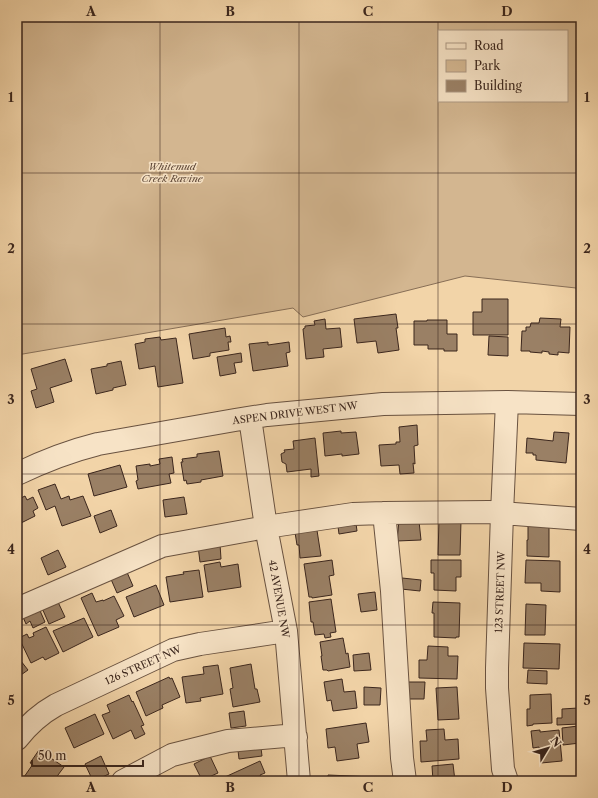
<svg xmlns="http://www.w3.org/2000/svg" width="598" height="798" font-family="'Libre Caslon Text',serif">
<style>
.green{fill:#d3b690;stroke:#876e56;fill-rule:evenodd}
.building{fill:#9a8065;stroke:#3b261d}
.lines{fill:none;stroke-linecap:round;stroke-linejoin:round}
.minor-casing{stroke:#695240;stroke-width:24}
.minor{stroke:#f7e3c6;stroke-width:22}
.grid{fill:none;stroke:#3b261d;stroke-width:1;stroke-opacity:0.55}
.labels{text-anchor:middle;dominant-baseline:central;stroke-width:3;stroke-linejoin:round;paint-order:stroke}
.park-label{font-size:10px;font-style:italic;fill:#614a3a;stroke:#f7e3c6}
.street-label{font-size:10px;fill:#3b261d;stroke:#f7e3c6}
.neatline{fill:none;stroke:#3b261d;stroke-width:1.5}
.grid-label{font-size:13px;text-anchor:middle;font-weight:bold;fill:#3b261d}
</style>
<rect width="100%" height="100%" fill="#f2d4a8"/>
<filter id="stains"><feTurbulence type="fractalNoise" baseFrequency=".005" numOctaves="4"/><feColorMatrix values="0 0 0 0 .2 0 0 0 0 .09 0 0 0 0 .02 0 0 0 .5 -.17"/></filter>
<radialGradient id="worn" r=".72"><stop offset=".6" stop-color="#630" stop-opacity="0"/><stop offset="1" stop-color="#630" stop-opacity=".3"/></radialGradient>
<path class="green" d="M17,17H581V306L576,288L465,276L303,317L293,308L17,355ZM439,31H567V101H439Z"/>
<path class="building" d="M482,299H508V335H473V312H482Z
M396,314L398,328H396L399,350L378,353L376,341L357,343L354,319Z
M540,318L561,319L560,327H570L569,353L558,352V355L549,354V352L542,351V353L530,352V351H521L522,331H526V327H530L531,323H539Z
M325,319L326,329L340,328L342,347L323,349L324,357L306,359L303,329L305,328V326L315,325L314,321Z
M427,320H447V334H457V351H444V349H428V345H414V321H427Z
M225,328L226,337L230,336L231,342H228L229,350L210,353V356L193,359L189,334Z
M489,336L508,337V356L488,355Z
M160,337L161,340L176,338L183,383L158,387L155,366L139,369L135,344L145,342V339Z
M268,342V345L289,342L290,352L286,353L288,366L253,371L249,344Z
M241,353L242,362L234,363L236,373L220,376L217,357Z
M65,359L72,381L50,388L54,402L36,408L31,391L37,389L31,369Z
M121,361L126,385L113,388V390L96,394L91,369L107,366V364Z
M417,425L418,445L414,446L415,464L413,463L414,473L400,474L399,465L381,466L379,445L396,444V442H400L399,427Z
M341,431V433L356,432L359,454L342,456V454L325,456L323,433Z
M554,432L569,433L566,463L536,460V455H533V453H526L527,438L553,441Z
M315,438L319,476L311,477V469L287,472L286,464L282,462L281,454L285,452L284,450L294,449L293,441Z
M581,442V461H579Z
M219,451L223,476L201,480V482L187,484L186,480L184,481L181,462H183L182,459L197,457V454Z
M172,457L174,473L169,474L171,483L138,489L136,481L138,480L136,466L150,464V466L160,464L159,459Z
M120,465L127,487L94,496L88,474Z
M55,484L61,499L69,496L70,500L83,496L91,516L62,526L55,506L46,510L38,490Z
M25,496L27,500L33,497L38,508L33,511L35,516L17,525V500Z
M184,497L187,514L165,517L163,500Z
M111,510L117,526L100,533L94,516Z
M355,516L357,531L339,534L337,519Z
M399,520L419,521L421,540L397,541Z
M439,520L461,521L460,555H438Z
M316,524L321,556L300,558L299,545H297L294,526Z
M528,525H549V557L527,556V540H528Z
M220,544L221,559L200,562L198,546Z
M58,550L66,567L48,575L41,558Z
M332,560L334,575L329,576L332,595L312,598V597H309L304,564Z
M431,560H461V577H456V591L434,590V573H431Z
M526,560L560,561V592L541,591V583H525Z
M220,562L221,567L238,564L241,587L208,592L204,565Z
M126,570L133,586L117,593L110,577Z
M199,570L203,597L170,602L166,577L184,574L183,572Z
M402,578L421,580L420,591L401,589Z
M156,585L164,605L134,617L126,597Z
M375,592L377,610L361,612L358,594Z
M92,593L96,602L103,600V601L114,596L124,616L116,620L119,627L98,636L81,598Z
M331,599L336,632L330,633L331,637L325,638L324,634L315,635L313,622H311L309,602Z
M579,601H581V618H579Z
M58,602L65,617L49,624L42,608Z
M433,602L460,603L459,637H456V638L434,637V613H432Z
M37,604L45,622L33,628L30,621L26,624L20,610Z
M526,604L546,605L545,635H525Z
M84,618L93,637L63,652L53,631Z
M46,627L59,653L45,660L43,657L31,663L19,638L27,634L29,638L34,636L33,633Z
M343,638L346,654L348,653L350,667L328,671L327,670H323L321,656H322L320,642Z
M524,643L560,644L559,669L523,668Z
M428,646L448,647V656H458L457,679L419,678V660H427Z
M369,653L371,670L354,671L353,655Z
M17,656L28,670L18,677L19,678L17,679Z
M251,664L255,689H257L260,702L233,707L230,689L233,688L230,668Z
M218,665L223,694L200,698L201,701L186,703L182,677L204,674L203,667Z
M528,670L547,671V684L527,683Z
M169,677L170,679L172,678L180,697L162,705L163,708L146,716L136,692Z
M342,679L344,692L355,691L357,708L333,711L331,700L327,701L324,682Z
M407,682H425L424,699H407Z
M364,687L381,688L380,705H364Z
M457,687L459,719L438,720L436,688Z
M551,694L552,723L533,724V725L527,726V709H530V695Z
M129,695L132,702L133,701L144,725L141,726L145,734L135,739L131,730L113,739L102,715L110,712L107,705Z
M578,708L579,724L557,725V718H562V709Z
M244,711L246,726L231,728L229,713Z
M95,714L104,734L74,748L65,728Z
M366,723L369,742L357,744L359,758L337,761L335,747L328,748L326,729Z
M578,726L580,743L563,745L562,728Z
M444,729L445,740L458,739L459,759L421,762L420,741H427L426,730Z
M540,730V732L559,730L562,761L541,763L539,747L533,748L531,731Z
M260,740L262,756L239,759L237,742Z
M39,750L64,767L55,779L53,777L50,781H31L24,777L33,764L30,763Z
M101,756L109,774L93,781L85,764Z
M210,756L218,773L202,780L194,764Z
M260,761L265,773L260,775L263,781H227L225,777Z
M453,764L455,781H433L432,766Z
M328,775L373,777V781H328Z"/>
<g class="lines">
<g class="minor-casing">
<path id="minor" d="M250,418L266,527L286,631L299,781
M17,474C44,461 70,451 98,444L235,420L267,415L383,404L507,402L581,404
M384,513L392,591L402,758L405,781
M17,609L162,546L266,527L353,514L384,513L489,512L581,519
M17,739C28,725 40,714 56,705L173,650L200,644L286,631
M123,781L172,755L228,741L285,736L296,737
M507,781L503,769L497,688V668L502,513L507,402"/>
</g>
<use href="#minor" class="minor"/>
</g>
<path class="grid" d="M160,17V781M299,17V781M438,17V781M17,173H581M17,324H581M17,474H581M17,625H581"/>
<g class="labels">
<g class="park-label">
<text x="172" y="166">Whitemud<tspan x="172" dy="12">Creek Ravine</tspan></text>
</g>
<g class="street-label">
<text transform="translate(295 413) rotate(-7)">ASPEN DRIVE WEST NW</text>
<text transform="translate(500 592) rotate(-88)">123 STREET NW</text>
<text transform="translate(279 599) rotate(80)">42 AVENUE NW</text>
<text transform="translate(143 665) rotate(-24)">126 STREET NW</text>
</g>
</g>
<rect width="598" height="798" fill="none" stroke="#f2d4a8" stroke-width="44"/>
<rect x="438" y="30" width="130" height="72" fill="#f7e3c6" stroke="#ac9782"/>
<rect x="446" y="43" width="20" height="6" fill="#f7e3c6" stroke="#ac9782"/>
<text x="474" y="50" font-size="12" fill="#3b261d">Road</text>
<rect x="446" y="60" width="20" height="12" fill="#d3b690" stroke="#ac9782"/>
<text x="474" y="70" font-size="12" fill="#3b261d">Park</text>
<rect x="446" y="80" width="20" height="12" fill="#9a8065" stroke="#ac9782"/>
<text x="474" y="90" font-size="12" fill="#3b261d">Building</text>
<g transform="translate(548 748) rotate(52)" stroke="#f7e3c6" stroke-width="3" paint-order="stroke">
<path d="M0-3L7 15L0 10L-7 15Z" fill="#3b261d"/>
<text y="-6" font-size="11" font-weight="bold" text-anchor="middle" fill="#3b261d">N</text>
</g>
<path d="M32 760v6h111v-6" fill="none" stroke="#3b261d" stroke-width="2"/>
<text x="38" y="760" font-size="12" fill="#3b261d" stroke="#f7e3c6" stroke-width="3" paint-order="stroke">50 m</text>
<rect x="22" y="22" width="554" height="754" class="neatline"/>
<g class="grid-label">
<text x="91" y="16">A</text>
<text x="230" y="16">B</text>
<text x="368" y="16">C</text>
<text x="507" y="16">D</text>
<text x="11" y="102">1</text>
<text x="587" y="102">1</text>
<text x="11" y="253">2</text>
<text x="587" y="253">2</text>
<text x="11" y="404">3</text>
<text x="587" y="404">3</text>
<text x="11" y="554">4</text>
<text x="587" y="554">4</text>
<text x="11" y="705">5</text>
<text x="587" y="705">5</text>
<text x="91" y="792">A</text>
<text x="230" y="792">B</text>
<text x="368" y="792">C</text>
<text x="507" y="792">D</text>
</g>
<rect width="100%" height="100%" filter="url(#stains)"/>
<rect width="100%" height="100%" fill="url(#worn)"/>
</svg>
